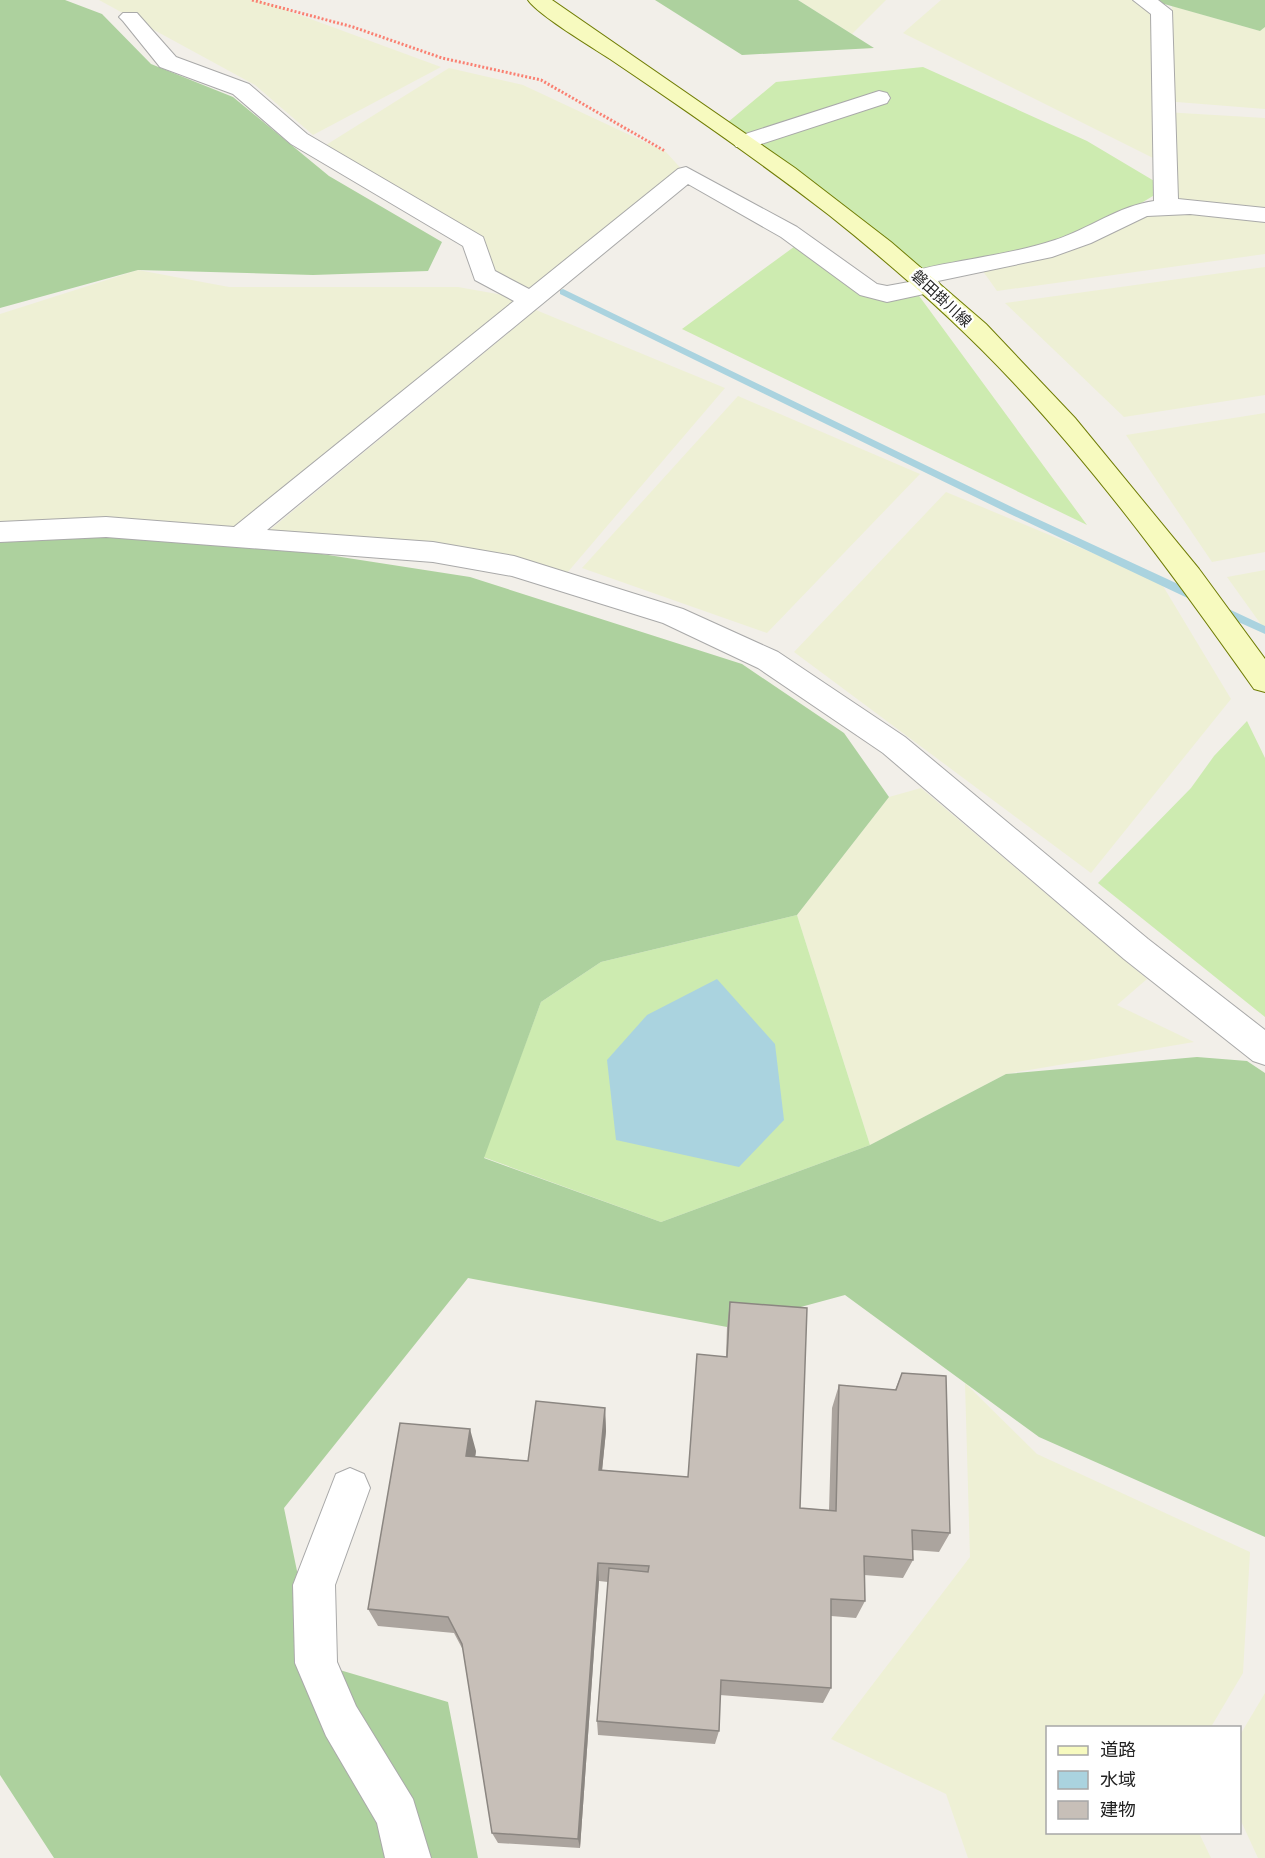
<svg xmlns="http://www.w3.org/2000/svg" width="1265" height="1858" font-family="'Alegreya Sans','Noto Sans JP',sans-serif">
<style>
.farmland{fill:#eef0d5}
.grass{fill:#cdebb0}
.forest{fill:#add19e}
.water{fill:#aad3df}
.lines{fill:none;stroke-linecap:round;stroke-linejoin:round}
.stream{fill:#aad3df;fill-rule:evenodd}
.minor-casing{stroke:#a9a9a9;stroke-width:2}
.secondary-casing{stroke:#707d05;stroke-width:2}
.path{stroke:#fa8072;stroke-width:3;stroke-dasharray:2 2;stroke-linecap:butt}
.minor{fill:#fff;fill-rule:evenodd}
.secondary{fill:#f7fabf;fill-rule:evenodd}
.wall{fill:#aba49e}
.shaded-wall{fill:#8b8681}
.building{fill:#c7bfb8;stroke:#8b8681;stroke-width:1.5}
.labels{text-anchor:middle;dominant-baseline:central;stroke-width:4.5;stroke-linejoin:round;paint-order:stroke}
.far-street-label{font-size:15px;fill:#222;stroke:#fff}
</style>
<rect width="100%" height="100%" fill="#f2efe9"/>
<path class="farmland" d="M99,0H259L441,67L313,135L255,85Z
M798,0H886L852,34Z
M941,0H1136L1161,11L1164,93L1172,6L1260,31L1265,27V109L1164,101V112L1265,118V254L997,291L980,267L1166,206L1165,164L903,33Z
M449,68L523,85L666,152L686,174L542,291L484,275L462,235L318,150Z
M1265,267V395L1124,417L1005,303Z
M138,270L229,287H458L531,300L235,537L0,535V314Z
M536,310L725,388L561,580L479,559L259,539Z
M738,396L920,474L767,633L582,568Z
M1265,413V552L1212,562L1126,435Z
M946,492L1160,581L1231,699L1091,873L794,652Z
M1265,570V630L1227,577Z
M921,788L1147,979L1117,1005L1194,1042L1006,1074L870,1145L797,915L889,797Z
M965,1383L1037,1454L1250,1552L1243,1673L1211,1727L1048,1728V1832L1199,1833L1211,1858H968L946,1794L831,1739L970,1557Z
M1265,1693V1858H1258L1240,1819V1735Z"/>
<path class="grass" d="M923,67L1087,141L1166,188L1084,238L918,277L722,127L776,82Z
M802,241L869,290L914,289L1087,525L682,329Z
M1247,721L1265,758V1017L1098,883L1191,788L1214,756Z
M797,915L870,1145L661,1222L483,1157L541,1002L601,962Z"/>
<path class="forest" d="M0,0H65L102,14L151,64L233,97L329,176L442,242L428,271L313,275L138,270L0,308Z
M655,0H798L874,48L742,55Z
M1150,0H1265V27L1260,31Z
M186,533L470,577L742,664L844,733L889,797L797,915L601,962L541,1002L484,1158L661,1222L870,1145L1006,1074L1197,1057L1247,1061L1265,1073V1537L1039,1437L845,1295L727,1327L468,1278L284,1508L316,1663L448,1702L478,1858H54L0,1775V537Z"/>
<path class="water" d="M717,979L775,1044L784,1120L739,1167L616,1140L607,1060L647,1015Z"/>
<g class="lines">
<path class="stream" d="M563,289L1018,510L1204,596L1205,599L1204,602H1196L1010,514L560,294V290Z
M1218,604L1265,626V634L1214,611L1213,608Z"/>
<g class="minor-casing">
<path id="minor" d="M1133,0H1158L1172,11L1178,199L1265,208V222L1190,214L1147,216L1091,243L1052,257L938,281L941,286L938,291L887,302L860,295L781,237L688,184L267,530L433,542L514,556L683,609L778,652L905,737L1148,939L1265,1030V1065L1253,1061L1124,959L883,753L758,668L663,623L512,576L433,562L106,537L0,542V522L106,517L234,527L514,301L475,280L463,246L291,144L233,94L160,67L123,21L119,17L123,13H137L176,57L249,84L307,134L483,237L495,271L529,289L678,169L686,167L797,227L877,284L887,286L909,282L906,277L909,272C958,259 1007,256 1055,240C1089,229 1118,206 1154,201L1151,14Z
M879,91L887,93L890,98L887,103L752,147H736L733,142L736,137Z
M350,1468L364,1474L370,1488L335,1585L337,1662L356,1706L413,1799L431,1858H385L377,1823L326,1736L295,1663L293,1585L336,1474Z"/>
</g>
<g class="secondary-casing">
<path id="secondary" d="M528,0H552L795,168L891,242L986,324L1075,418L1199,569L1265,659V692L1254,689C1179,583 1102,477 1013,382C956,321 894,267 829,215C758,160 684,109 610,59C592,47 538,15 528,0Z"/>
</g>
<path class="path" d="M252,0L353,27L442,58L541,80L665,151"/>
<use href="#minor" class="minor"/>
<use href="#secondary" class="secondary"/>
</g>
<path class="wall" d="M730,1302L800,1508L829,1510L832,1408L839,1385L895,1390L902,1373L950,1533L939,1552L913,1550V1560L903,1578L864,1575L865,1601L856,1618L831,1616V1688L823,1703L720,1695L719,1731L715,1744L598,1735L597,1721L608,1582L599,1581L580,1848L498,1843L492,1833L463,1650L454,1633L378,1626L368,1609L476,1451L475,1457L528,1461L605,1408L606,1431L602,1470L688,1477L726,1356L727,1327Z"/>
<path class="shaded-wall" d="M605,1408L606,1431L600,1491L599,1470Z
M470,1429L476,1451L472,1477L466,1456Z
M598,1563L599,1581L580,1848L578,1839Z"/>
<path class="building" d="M730,1302L807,1308L800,1508L836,1511L839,1385L896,1390L902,1373L946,1376L950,1533L912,1530L913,1560L864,1556L865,1601L831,1599V1688L721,1680L719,1731L597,1721L609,1568L648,1572L649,1566L598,1563L578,1839L492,1833L462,1644L448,1617L368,1609L400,1423L470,1429L466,1456L528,1461L536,1401L605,1408L599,1470L688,1477L697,1354L727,1357Z"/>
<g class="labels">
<g class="far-street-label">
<text transform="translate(941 299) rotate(43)">磐田掛川線</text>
</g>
</g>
<rect x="1046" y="1726" width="195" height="108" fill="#ffffff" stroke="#a7a7a7" stroke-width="1.5"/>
<rect x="1058" y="1746" width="30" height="9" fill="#f7fabf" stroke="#a7a7a7" stroke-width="1.5"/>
<text x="1100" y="1756" font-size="18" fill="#222222">道路</text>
<rect x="1058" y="1771" width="30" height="18" fill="#aad3df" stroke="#a7a7a7" stroke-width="1.5"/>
<text x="1100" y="1786" font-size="18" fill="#222222">水域</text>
<rect x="1058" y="1801" width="30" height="18" fill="#c7bfb8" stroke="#a7a7a7" stroke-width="1.5"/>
<text x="1100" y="1816" font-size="18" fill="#222222">建物</text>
</svg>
